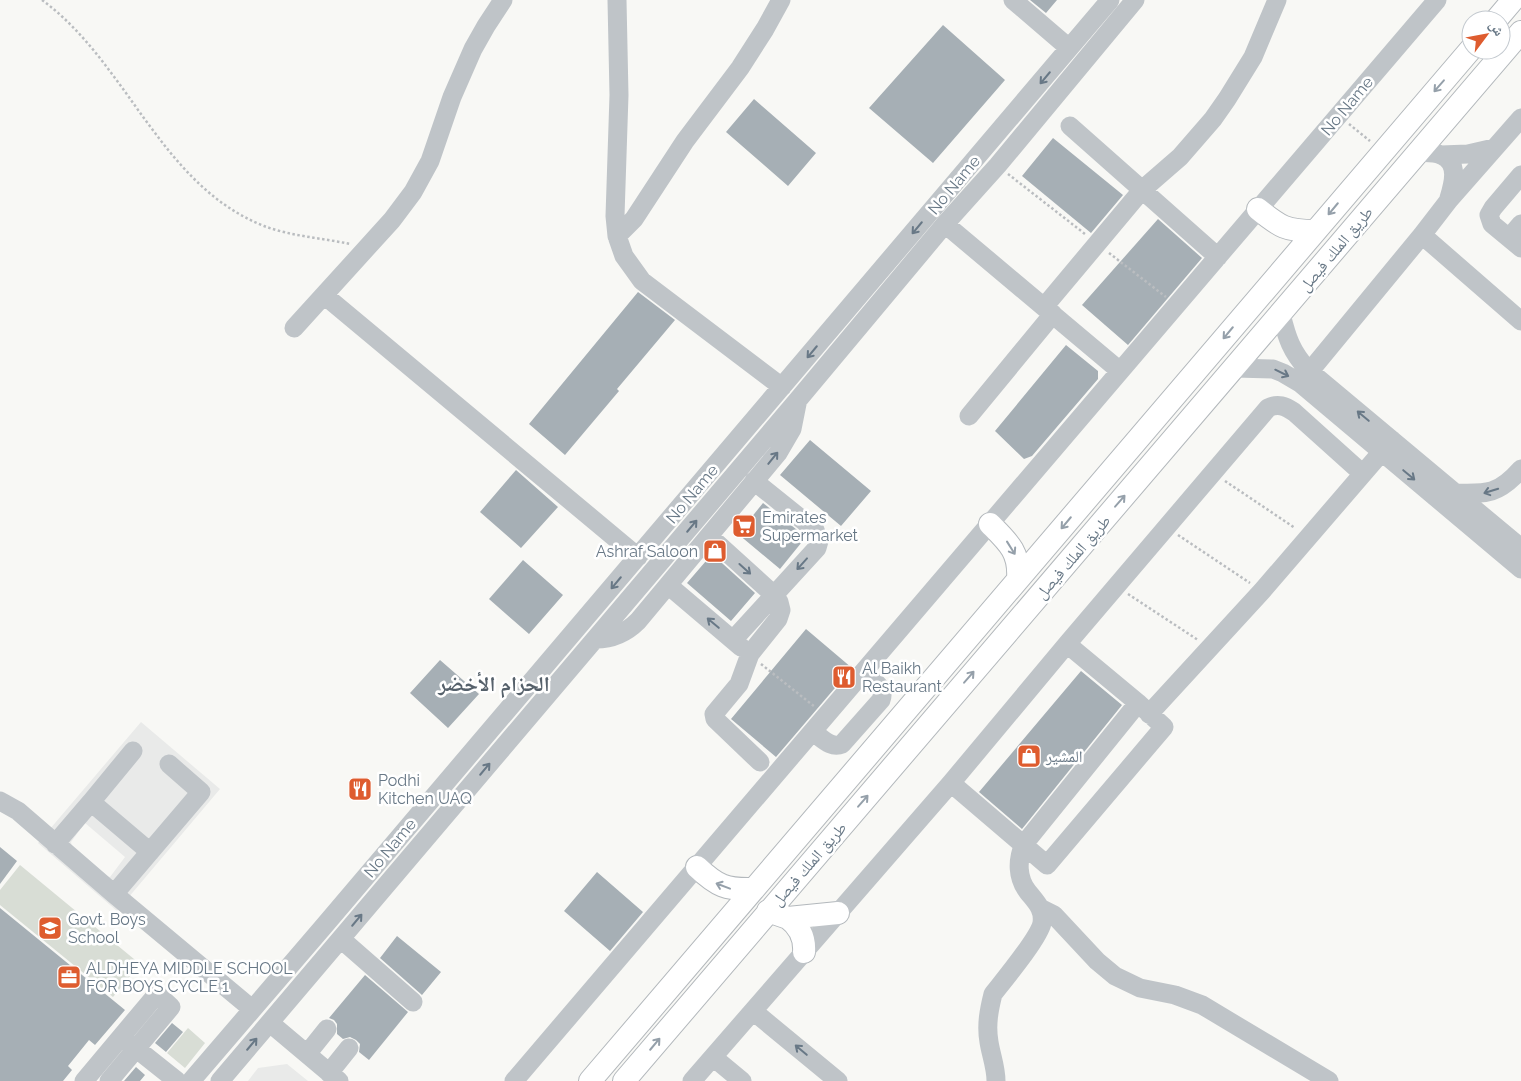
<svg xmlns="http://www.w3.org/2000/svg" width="1521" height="1081" font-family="Raleway,'Noto Naskh Arabic',sans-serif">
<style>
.built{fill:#e9eae9;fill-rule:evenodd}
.green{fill:#d8ddd5}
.building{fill:#a6afb5}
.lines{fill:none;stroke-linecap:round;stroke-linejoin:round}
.major-casing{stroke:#b3b8bc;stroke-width:24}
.path{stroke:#babdc0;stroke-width:2.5;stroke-dasharray:2.5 2.5;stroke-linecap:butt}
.minor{stroke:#bfc4c8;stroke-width:19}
.major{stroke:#fff;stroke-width:22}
.oneway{stroke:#687886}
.oneway2{stroke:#95a0aa}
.labels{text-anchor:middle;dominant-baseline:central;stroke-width:5;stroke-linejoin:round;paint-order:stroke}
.street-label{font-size:16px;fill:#687886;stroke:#fff}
.poi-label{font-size:16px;fill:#687886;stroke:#fff;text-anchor:start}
.district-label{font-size:21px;font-weight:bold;fill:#56616b;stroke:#fff}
</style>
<rect width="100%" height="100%" fill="#f8f8f5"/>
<path class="built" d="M141,722L220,789L117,911L38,843ZM85,823L125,857L110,877L99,874L73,853L71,842Z
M287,1064L308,1081H248L258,1068Z"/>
<path class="green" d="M20,865L140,964L113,997L0,905V890Z
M188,1028L205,1043L185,1068L167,1053Z"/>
<path class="building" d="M1030,0H1057L1046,13Z
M943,25L1005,80L933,163L869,108Z
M754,99L816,153L788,186L726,132Z
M1053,138L1123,195L1091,233L1022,176Z
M1158,219L1202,258L1128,345L1082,305Z
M638,292L675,320L617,389L619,391L565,455L529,424Z
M1066,345L1098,371V379L1032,456L1024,459L995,431Z
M810,440L871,491L841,526L780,475Z
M516,470L558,507L521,548L480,512Z
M763,503L806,537L780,569L738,534Z
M712,554L755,593L731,621L687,583Z
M523,560L563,595L529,634L489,599Z
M806,629L852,668L776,757L731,719Z
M440,660L479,694L448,728L410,693Z
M1081,671L1122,705L1022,829L979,792Z
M0,847L17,861L0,884Z
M597,872L643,912L610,951L564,911Z
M0,908L125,1010L95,1045L89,1040L68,1066L72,1070L63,1081H0Z
M397,936L441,972L422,995L380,958Z
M365,975L408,1012L369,1060L359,1052L360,1044L356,1040L350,1037L343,1039L337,1034V1024L334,1020L329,1018Z
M172,1023L183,1032L166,1052L155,1043Z
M136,1067L145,1075L140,1081H124Z"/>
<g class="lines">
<g class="major-casing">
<path id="major" d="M1496,20L1513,0
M1258,209C1280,227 1286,231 1315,231
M990,524C1008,542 1020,552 1018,579
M697,867C717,886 726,890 754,889
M768,911L788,918L838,913
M788,918C800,927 805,938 804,952
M590,1081L1471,49
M624,1081L1521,32"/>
</g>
<path class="path" d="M42,0C128,63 160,185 264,226C290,236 322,238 350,244
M1349,124L1370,141
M1008,174L1085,234
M1109,253L1166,297
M1225,481L1295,528
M1178,535L1250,583
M1128,594L1198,640
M761,664L815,707"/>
<path class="minor" d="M617,0L619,95L615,216L617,236L624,256L642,281L782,387
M1013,0L1069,48
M1070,126L1218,257
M1417,152C1424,153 1434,152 1441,155C1460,162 1453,185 1449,198
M1441,155L1468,154L1494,148
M1521,175L1493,208L1489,215L1492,224L1521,248
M945,224L1120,371
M1422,235L1521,321
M617,236L634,219L685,141L740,68L765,29L781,0
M1509,238L1521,224
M324,295L638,557
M1044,307L1142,190L1180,157L1213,119L1227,99L1253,57L1277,0
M1281,314C1287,338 1291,351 1308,370L1521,548
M294,328L392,220L413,192L430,161L452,97L473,49L486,26L503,0
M1235,368L1273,369L1283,373L1300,383L1521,569
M1310,371L1422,235L1449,200L1521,118
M969,416L1053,314
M1454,493C1487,494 1498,495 1521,469
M709,536L774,595L779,602L781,610L778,619L750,654L739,684L714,714L715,719L760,762
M668,585L741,647
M596,639C613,639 626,633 638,621L778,453L792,429L797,404
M733,640L817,548L819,541L815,530L754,481
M1149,714L1262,591L1392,440
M813,732C822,738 831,749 842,744L881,700C886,687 872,680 863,673
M951,783L1047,865L1164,727L1138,703L1067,644
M0,801L18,811L114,894L252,1009
M91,802L133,751
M55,844L91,802L150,852
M114,894L201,792L169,764
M1040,908L1054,915L1097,961L1115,976L1140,988L1175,995L1202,1005L1329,1081
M341,939L413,1002
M753,1011L838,1081
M270,1023L339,1081
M128,1042L177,1081
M307,1054L327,1029
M713,1057L742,1081
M329,1073L349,1048
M84,1081L157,994L171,1007L109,1081
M191,1081L324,926L1110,0
M220,1081L797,401L945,224L998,165L1135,0
M514,1081L1437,0
M692,1081L951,783L1067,644L1268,408C1278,403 1285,406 1294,412L1363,474
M996,1081C996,1067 991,1055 989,1042C986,1025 989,1010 993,994C1004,980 1039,938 1042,923C1044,909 1036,902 1028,892C1017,878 1017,860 1024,844L1138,703"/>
<use href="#major" class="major"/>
</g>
<defs><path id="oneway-shaft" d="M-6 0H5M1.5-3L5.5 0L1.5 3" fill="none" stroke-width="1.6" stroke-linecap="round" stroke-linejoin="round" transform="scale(1.25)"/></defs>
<g class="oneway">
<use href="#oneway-shaft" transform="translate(1045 78) rotate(130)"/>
<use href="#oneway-shaft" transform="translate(917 228) rotate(130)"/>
<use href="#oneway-shaft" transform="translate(812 352) rotate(130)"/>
<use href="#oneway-shaft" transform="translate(1282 373) rotate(26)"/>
<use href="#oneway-shaft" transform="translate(1363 416) rotate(-140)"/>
<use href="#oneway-shaft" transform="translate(773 458) rotate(-51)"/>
<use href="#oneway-shaft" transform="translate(1409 475) rotate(40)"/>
<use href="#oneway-shaft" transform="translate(1491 491) rotate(163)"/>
<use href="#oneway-shaft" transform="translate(692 526) rotate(-50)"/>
<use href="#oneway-shaft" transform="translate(802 564) rotate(132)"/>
<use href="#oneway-shaft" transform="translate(745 569) rotate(42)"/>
<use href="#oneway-shaft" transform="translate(616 583) rotate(130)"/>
<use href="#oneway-shaft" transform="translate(713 623) rotate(-140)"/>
<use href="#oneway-shaft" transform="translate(485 769) rotate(-50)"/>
<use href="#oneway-shaft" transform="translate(357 920) rotate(-50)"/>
<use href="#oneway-shaft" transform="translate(252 1044) rotate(-50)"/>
<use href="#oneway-shaft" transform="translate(801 1050) rotate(-140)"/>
</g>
<g class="oneway2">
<use href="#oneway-shaft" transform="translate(1439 86) rotate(131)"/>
<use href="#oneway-shaft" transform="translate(1333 209) rotate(130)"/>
<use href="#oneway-shaft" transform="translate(1228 333) rotate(130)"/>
<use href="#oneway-shaft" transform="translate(1120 501) rotate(-49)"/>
<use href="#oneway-shaft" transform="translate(1066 523) rotate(130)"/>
<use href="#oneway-shaft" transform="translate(1011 548) rotate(58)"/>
<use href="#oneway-shaft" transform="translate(969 677) rotate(-49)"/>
<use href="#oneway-shaft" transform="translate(863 801) rotate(-49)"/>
<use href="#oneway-shaft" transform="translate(723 886) rotate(-159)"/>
<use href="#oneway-shaft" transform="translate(655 1044) rotate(-50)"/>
</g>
<defs>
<g id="supermarket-square" transform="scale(1.25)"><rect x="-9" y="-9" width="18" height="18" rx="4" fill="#de5c2f" stroke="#fff"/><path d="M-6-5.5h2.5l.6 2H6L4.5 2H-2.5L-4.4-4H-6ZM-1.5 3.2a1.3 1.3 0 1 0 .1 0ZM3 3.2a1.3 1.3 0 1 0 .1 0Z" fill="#fff"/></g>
<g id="shop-square" transform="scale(1.25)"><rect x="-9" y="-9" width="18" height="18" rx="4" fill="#de5c2f" stroke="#fff"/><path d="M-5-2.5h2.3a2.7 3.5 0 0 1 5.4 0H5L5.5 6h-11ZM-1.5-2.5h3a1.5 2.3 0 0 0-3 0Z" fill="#fff"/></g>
<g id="restaurant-square" transform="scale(1.25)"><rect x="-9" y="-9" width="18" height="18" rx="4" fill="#de5c2f" stroke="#fff"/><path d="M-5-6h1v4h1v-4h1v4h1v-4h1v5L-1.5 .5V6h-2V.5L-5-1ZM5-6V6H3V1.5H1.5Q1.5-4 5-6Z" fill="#fff"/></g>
<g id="school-square" transform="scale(1.25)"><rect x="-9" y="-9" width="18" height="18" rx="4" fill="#de5c2f" stroke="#fff"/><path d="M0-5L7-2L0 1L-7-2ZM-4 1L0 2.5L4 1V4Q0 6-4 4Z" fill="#fff"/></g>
<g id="office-square" transform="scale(1.25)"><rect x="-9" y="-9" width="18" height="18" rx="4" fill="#de5c2f" stroke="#fff"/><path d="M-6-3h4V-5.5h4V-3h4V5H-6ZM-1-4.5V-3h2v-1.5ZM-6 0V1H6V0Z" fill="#fff"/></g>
</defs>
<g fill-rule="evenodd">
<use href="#supermarket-square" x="744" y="526"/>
<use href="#shop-square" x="715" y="551"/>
<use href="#restaurant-square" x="844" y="677"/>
<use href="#shop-square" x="1029" y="756"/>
<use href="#restaurant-square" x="360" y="789"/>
<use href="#school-square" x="50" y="928"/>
<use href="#office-square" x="69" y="977"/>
</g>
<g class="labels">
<g class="street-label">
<text transform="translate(1347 106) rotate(-50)">No Name</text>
<text transform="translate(954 185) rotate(-50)">No Name</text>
<text transform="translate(1336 249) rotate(-50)">طريق الملك فيصل</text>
<text transform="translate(692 494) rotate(-50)">No Name</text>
<text transform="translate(1073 557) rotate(-49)">طريق الملك فيصل</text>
<text transform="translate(390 848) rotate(-50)">No Name</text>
<text transform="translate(809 864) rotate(-49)">طريق الملك فيصل</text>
</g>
<g class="poi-label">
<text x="762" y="517">Emirates<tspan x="762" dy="18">Supermarket</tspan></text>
<text x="698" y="551" text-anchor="end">Ashraf Saloon</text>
<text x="862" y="668">Al Baikh<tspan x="862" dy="18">Restaurant</tspan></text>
<text x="1046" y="756">المشير</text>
<text x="378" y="780">Podhi<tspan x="378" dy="18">Kitchen UAQ</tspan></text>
<text x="68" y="919">Govt. Boys<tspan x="68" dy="18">School</tspan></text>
<text x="86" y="968">ALDHEYA MIDDLE SCHOOL<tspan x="86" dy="18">FOR BOYS CYCLE 1</tspan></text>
</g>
<g class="district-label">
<text x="494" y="683">الحزام الأخضر</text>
</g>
</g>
<g transform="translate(1486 35) rotate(58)"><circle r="24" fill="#ffffff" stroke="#c3c9cf"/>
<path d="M0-4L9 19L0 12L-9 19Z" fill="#de5c2f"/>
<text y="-8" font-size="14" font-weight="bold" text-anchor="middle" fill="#687886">ش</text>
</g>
</svg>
